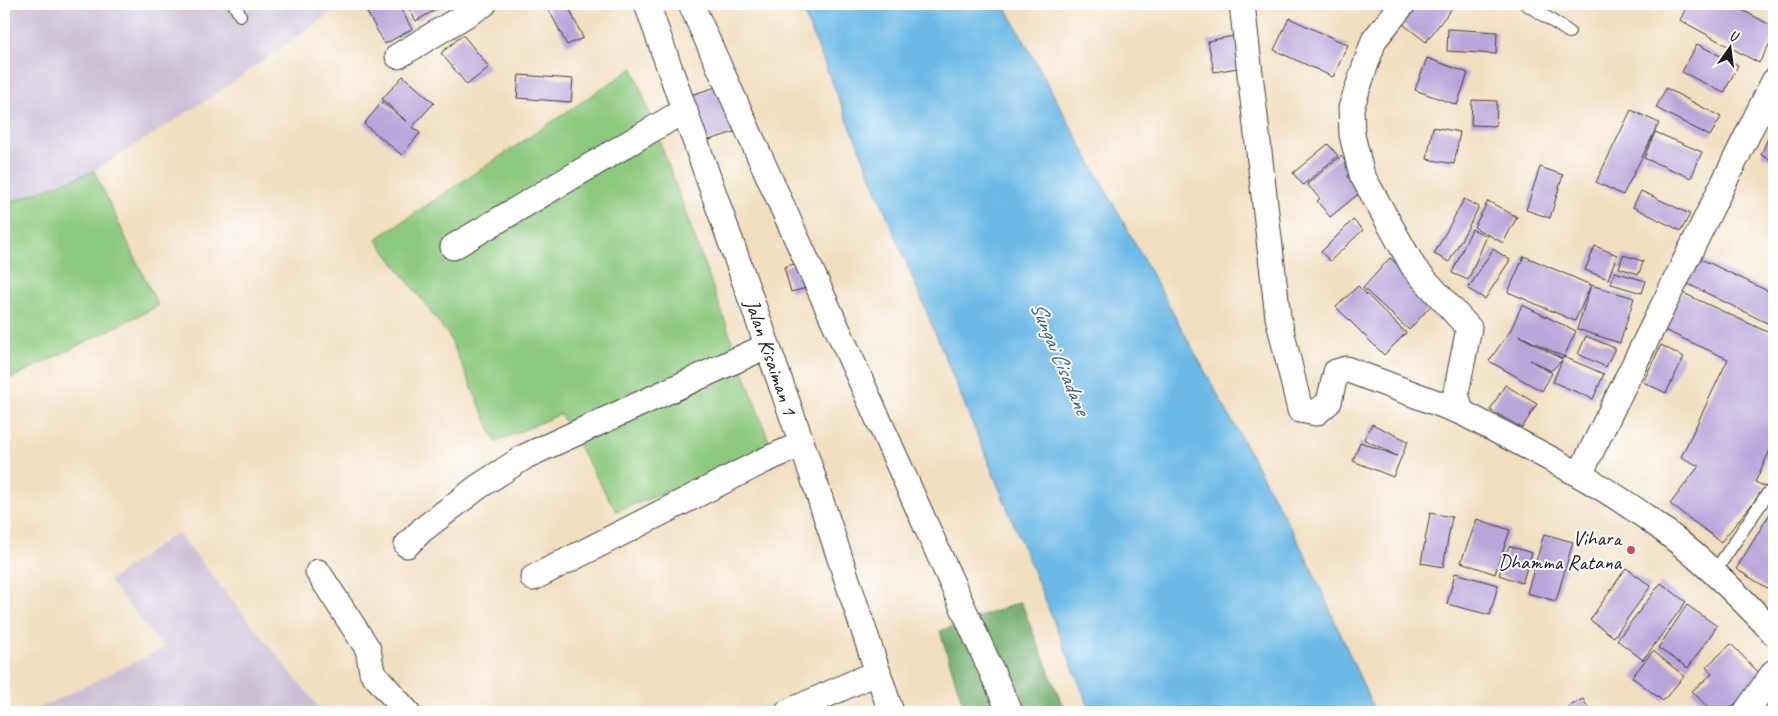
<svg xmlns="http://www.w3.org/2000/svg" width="1778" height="716" font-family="Caveat,sans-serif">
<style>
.industrial{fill:#cbbfd5}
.green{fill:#8cc97e;stroke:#54724d}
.forest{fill:#71ad6d;stroke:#466444}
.water{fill:#6cb9e6;stroke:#446a81}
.building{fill:#b8a5d9}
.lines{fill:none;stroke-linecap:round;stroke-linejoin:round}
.service-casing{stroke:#3c3934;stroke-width:14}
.minor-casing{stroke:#3c3934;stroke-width:27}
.service{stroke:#fff;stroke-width:12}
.minor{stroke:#fff;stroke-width:25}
.poi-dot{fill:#d1495b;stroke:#fff;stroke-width:2}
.labels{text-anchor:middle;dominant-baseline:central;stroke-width:4;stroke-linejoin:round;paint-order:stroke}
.street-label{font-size:21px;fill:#1c1c1c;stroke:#fff}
.poi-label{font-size:21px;fill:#1c1c1c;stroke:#fff;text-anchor:end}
.water-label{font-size:22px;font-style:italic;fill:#3c5b6d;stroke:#fff}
</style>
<rect width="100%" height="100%" fill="#fff"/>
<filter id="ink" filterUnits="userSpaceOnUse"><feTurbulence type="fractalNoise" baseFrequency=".02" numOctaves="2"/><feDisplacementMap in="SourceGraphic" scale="10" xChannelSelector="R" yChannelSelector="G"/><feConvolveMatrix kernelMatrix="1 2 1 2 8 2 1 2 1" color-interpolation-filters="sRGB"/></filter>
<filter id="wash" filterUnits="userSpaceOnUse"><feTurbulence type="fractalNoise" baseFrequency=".0096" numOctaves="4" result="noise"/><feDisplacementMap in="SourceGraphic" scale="20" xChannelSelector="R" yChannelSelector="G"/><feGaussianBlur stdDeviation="1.12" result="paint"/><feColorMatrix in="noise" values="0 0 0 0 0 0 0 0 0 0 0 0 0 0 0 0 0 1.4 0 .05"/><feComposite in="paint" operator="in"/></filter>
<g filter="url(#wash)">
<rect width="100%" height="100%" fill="#f1debf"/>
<path class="industrial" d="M4,4H343L210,98L94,171L12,202L4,189Z
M177,532L323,712H31L164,648L109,581Z"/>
<path class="green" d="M633,68L773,453L616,511L560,414L496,442L449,336L376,239Z
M94,171L158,306L4,382V189L12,202Z"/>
<path class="forest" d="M1021,602L1065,712H965L940,631Z"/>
<path class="water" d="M800,4H1004L1306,556L1375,712H1091Z"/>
<g id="blocks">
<path class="building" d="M362,4H398L412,29L385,44Z
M406,4H441L442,6L416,21Z
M553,4H567L583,38L567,45L547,6Z
M1413,4H1455L1426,42L1399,21Z
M1688,4H1731L1774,27V36L1759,63L1680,20Z
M1289,18L1348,45L1333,77L1274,50Z
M1448,29L1497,32L1496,54L1447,51Z
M463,35L489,67L467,85L441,53Z
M1238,35L1243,67L1214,72L1208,41Z
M1697,44L1738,65L1724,93L1682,72Z
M1427,58L1468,73L1457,105L1415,90Z
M519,75L573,79L571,102L517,98Z
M403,76L434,103L412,127L420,133L402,155L364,124L382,102L407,122L382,99Z
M719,86L734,132L706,141L691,95Z
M1666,88L1721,117L1710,136L1656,108Z
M1472,100L1497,101L1496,126L1471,125Z
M1631,110L1659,123L1623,195L1596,182Z
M1774,123V161L1761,155Z
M1433,127L1460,132L1454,164L1427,159Z
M1655,132L1702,152L1691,178L1644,158Z
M1328,144L1338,156L1303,185L1293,173Z
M1341,156L1353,171L1347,176L1361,192L1330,217L1317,201L1320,199L1307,184Z
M1540,167L1563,175L1550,218L1526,210Z
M1641,191L1690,214L1681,231L1633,207Z
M1464,199L1479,207L1449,262L1434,254Z
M1488,201L1517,217L1503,243L1474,227Z
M1353,220L1363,230L1330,261L1321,252Z
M1472,229L1487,236L1468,280L1452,273Z
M1595,246L1617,255L1608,279L1585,270Z
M1493,249L1510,260L1485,299L1468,289Z
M1623,255L1643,261L1639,274L1619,268Z
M1524,256L1591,285L1575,321L1508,292Z
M1390,258L1436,300L1409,330L1363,288Z
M1699,258L1774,294V314L1769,324L1686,283Z
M803,261L810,287L791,292L784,267Z
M1614,272L1646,281L1642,293L1611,284Z
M1591,285L1634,298L1620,343L1577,329Z
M1358,286L1406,333L1384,355L1336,307Z
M1681,292L1774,335V442L1755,482L1766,487L1721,542L1670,504L1699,466L1681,457L1728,359L1664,330Z
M1522,305L1576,331L1564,357L1518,335L1562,359L1564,357L1604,374L1593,399L1553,382L1562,360L1551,371L1530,360L1552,373L1542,391L1489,361L1510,331Z
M1586,336L1615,348L1606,367L1578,354Z
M1661,345L1684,357L1666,393L1643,382Z
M1505,385L1537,404L1522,428L1490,410Z
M1372,424L1408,441L1393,477L1353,461L1360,442L1397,456L1364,439Z
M1774,507V592L1736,569Z
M1430,513L1452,517L1443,567L1421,563Z
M1477,519L1510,530L1495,574L1461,562Z
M1544,534L1573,542L1556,601L1527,593Z
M1509,546L1532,553L1522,583L1499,575Z
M1626,568L1651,586L1614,637L1590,620Z
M1455,573L1498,585L1490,615L1447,604Z
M1661,583L1686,602L1643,660L1617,640Z
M1687,605L1717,626L1688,668L1658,648Z
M1731,644L1764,678L1726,712H1712L1692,691L1712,674L1706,667Z
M1653,651L1684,676L1663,701L1632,677Z
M1583,699L1591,712H1558Z"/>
</g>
</g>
<g filter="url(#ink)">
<use href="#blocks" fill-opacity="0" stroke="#3c3934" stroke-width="1"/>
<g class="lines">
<g class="service-casing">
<path id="service" d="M234,4L240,15
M1526,4L1569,32
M1713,574L1768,493"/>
</g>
<g class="minor-casing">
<path id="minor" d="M647,4L802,444L891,712
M691,4L1010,712
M1242,4L1278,317L1300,410L1316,413L1329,402L1336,372L1346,369L1461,412
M1403,4L1374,40L1351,108L1352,135L1362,175L1414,268L1469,328L1456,393L1461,412C1525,446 1591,477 1650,520C1695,552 1736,592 1774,633
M398,56L484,4
M453,247L685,110
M1580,474L1774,81
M407,545L422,530L478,487L526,456L767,346
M318,572L368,649L372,672L407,712
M533,578L763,461L802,444
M788,712L878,672
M1746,712L1774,672"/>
</g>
<use href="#service" class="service"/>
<use href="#minor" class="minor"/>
</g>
</g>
<circle class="poi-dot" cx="1631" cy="550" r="5"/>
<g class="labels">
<g class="street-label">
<text transform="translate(771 357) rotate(71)">Jalan Kisaiman 1</text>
</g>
<g class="poi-label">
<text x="1621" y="538">Vihara<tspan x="1621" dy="24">Dhamma Ratana</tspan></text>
</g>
<g class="water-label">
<text transform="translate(1060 358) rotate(67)">Sungai Cisadane</text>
</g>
</g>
<rect width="1778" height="716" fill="none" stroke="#fff" stroke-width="20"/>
<g transform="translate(1730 48) rotate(14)" stroke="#ffffff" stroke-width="4" paint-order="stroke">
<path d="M0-4L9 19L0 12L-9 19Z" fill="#1c1c1c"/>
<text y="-8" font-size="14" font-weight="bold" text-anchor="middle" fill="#1c1c1c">U</text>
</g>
</svg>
